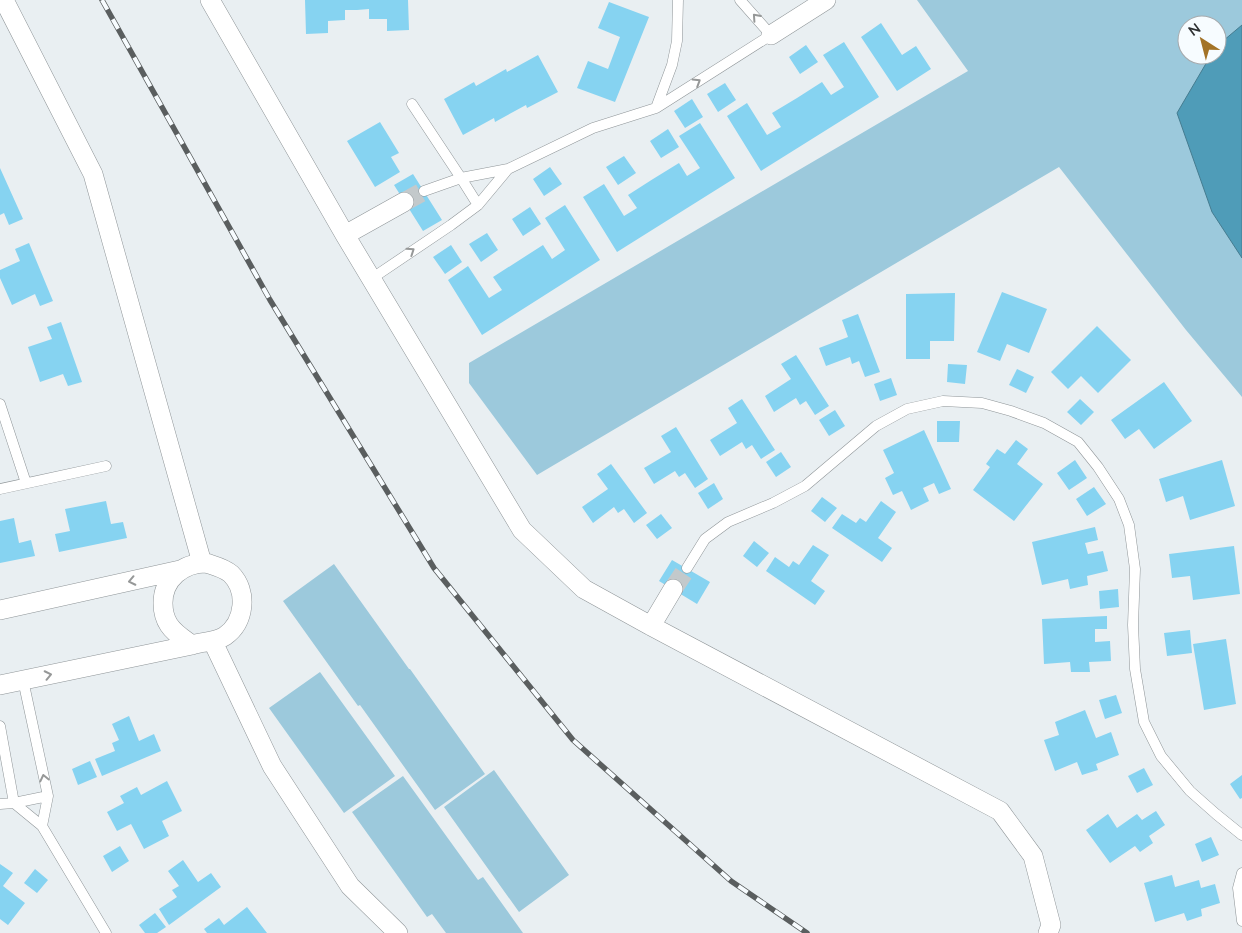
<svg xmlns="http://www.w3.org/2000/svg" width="1242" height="933" font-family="Lato,sans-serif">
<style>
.green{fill:#9cc9dc;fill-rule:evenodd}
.water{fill:#4f9cb8;stroke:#457c90}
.building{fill:#86d3f1}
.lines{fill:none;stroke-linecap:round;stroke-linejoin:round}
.street-tunnel{stroke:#c3c9cb;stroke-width:19;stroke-dasharray:19 9;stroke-linecap:butt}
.lane-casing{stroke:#8f9598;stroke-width:11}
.street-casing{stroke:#8f9598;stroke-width:20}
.lane{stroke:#fff;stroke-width:10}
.street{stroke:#fff;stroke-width:19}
.rail-casing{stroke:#5a5e5f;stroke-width:5.5}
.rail{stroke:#f7fcff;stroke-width:4;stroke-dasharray:11;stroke-linecap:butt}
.oneway{stroke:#969898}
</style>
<rect width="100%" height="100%" fill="#e9eff2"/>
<path class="green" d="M917,0H1242V397L1186,330L1059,167L537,475L469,383V363L968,71ZM1187,25H1217V55H1187Z
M334,564L409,669H410L485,774L435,810L360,705L358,706L283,601Z
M320,672L395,776L344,813L269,708Z
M494,770L569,875L519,912L444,807Z
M403,776L478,880L483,877L523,933H446L432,914L427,917L352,812Z"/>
<path class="water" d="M1242,25V258L1212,212L1177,113L1211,55H1217V46Z"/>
<path class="building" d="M305,0H408L409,30L387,31V19H369V9L357,10H345V20L328,21V33L306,34Z
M609,2L649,17L615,102L577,88L588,61L608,69L620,37L598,28Z
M881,23L902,55L916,46L931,69L897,91L861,37Z
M844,42L879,97L761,171L727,116L747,103L767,135L781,127L772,113L797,98L822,82L831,95L844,87L823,55Z
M806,45L818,62L800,74L789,57Z
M538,55L558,92L527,108L526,105L495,122L494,118L463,135L444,99L474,82L476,86L506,69L507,72Z
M725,83L736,100L718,112L707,94Z
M692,99L703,117L685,128L674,111Z
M380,122L399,153L391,157L400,172L375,187L347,141Z
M700,123L735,178L617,252L583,197L604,184L624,216L637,208L628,195L653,179L679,163L687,176L700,168L679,136Z
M668,129L679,147L661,158L650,141Z
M624,156L636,173L618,185L606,167Z
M550,167L562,184L544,196L533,179Z
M0,168L23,219L9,225L4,213L0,215Z
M413,174L442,220L423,231L394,185Z
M565,205L600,260L482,335L448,280L468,266L489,298L502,290L493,277L543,245L552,259L565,250L545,218Z
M530,207L541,224L523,236L512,219Z
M487,233L498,250L481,262L469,244Z
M29,243L53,301L40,306L35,294L12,305L0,278V270L20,261L15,249Z
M451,245L462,262L445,274L433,257Z
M1002,292L1047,309L1029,353L1007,344L1000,361L977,352Z
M955,293L954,341H930V359H906V294Z
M858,314L880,372L865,377L859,361L852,364L850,357L826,366L819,348L848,337L842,320Z
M61,322L82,382L68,386L63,374L40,382L28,347L52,339L47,327Z
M1097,326L1131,360L1098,393L1081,376L1068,389L1051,372Z
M796,355L829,406L815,415L806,401L800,405L796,398L774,412L765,396L791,379L781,364Z
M948,364L967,365L965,384L947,382Z
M1017,369L1034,377L1026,393L1009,385Z
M891,378L897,395L880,401L874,384Z
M1164,382L1192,421L1154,449L1139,429L1125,439L1111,420Z
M742,399L775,450L761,459L752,445L746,449L742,442L720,456L710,440L737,423L728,408Z
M1080,399L1094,412L1081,425L1067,412Z
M835,410L845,426L829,436L819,420Z
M937,421H960L959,442H937Z
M676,427L708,479L695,488L685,473L679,477L675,471L654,484L644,468L671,452L661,436Z
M924,430L951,489L939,494L934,483L923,488L929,501L911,510L902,491L893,495L885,478L894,473L883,450Z
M1016,440L1028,449L1017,464L1043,484L1014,521L973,490L990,467L986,464L997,449L1005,454Z
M781,452L791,467L776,477L766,462Z
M1075,460L1087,478L1069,490L1057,473Z
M1222,460L1235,506L1190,520L1183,496L1166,502L1159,479Z
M611,464L647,513L634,523L624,509L618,513L614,507L593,523L582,507L608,489L597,474Z
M714,483L723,499L708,509L698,493Z
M1094,487L1106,504L1087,516L1076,499Z
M822,497L837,508L825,522L811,511Z
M106,501L111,524L123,522L127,538L59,552L55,534L70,531L65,509Z
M881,501L896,512L878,538L892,548L882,562L832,528L842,514L856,523L860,518L866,522Z
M661,514L672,528L657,539L646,525Z
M14,518L19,543L31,540L35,556L0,563V521Z
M1095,527L1098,540L1085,543L1088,554L1103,551L1108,571L1087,576L1088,585L1070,589L1068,579L1042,585L1032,542Z
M754,541L769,553L757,567L743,556Z
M813,545L829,555L811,581L825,591L815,605L766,571L775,557L789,567L793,561L799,565Z
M1234,546L1240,594L1193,600L1190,576L1172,578L1169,554Z
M672,560L710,582L697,604L659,581Z
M1118,589L1119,607L1100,609L1099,591Z
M1107,616V629H1095V642L1110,641L1111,661L1089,662L1090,672H1071L1070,662L1044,664L1042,619Z
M1190,630L1192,653L1167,656L1164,633Z
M1226,639L1236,704L1204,710L1193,644Z
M1116,695L1122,713L1105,719L1099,700Z
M1085,710L1096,738L1111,732L1119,755L1096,764L1098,770L1082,775L1077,762L1055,771L1044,740L1059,735L1055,722Z
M129,716L139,741L154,734L161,751L102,776L95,759L115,751L112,743L119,740L112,724Z
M90,761L97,777L78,785L72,769Z
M1144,768L1153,785L1137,793L1128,776Z
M1242,775V798L1240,799L1230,784Z
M167,781L182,811L162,821L169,836L144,849L131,824L117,831L107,812L124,803L120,796L137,787L141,795Z
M1156,811L1165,825L1149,836L1153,843L1140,852L1135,846L1110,863L1086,830L1108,814L1117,828L1137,814L1142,820Z
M1211,837L1219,855L1202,862L1195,844Z
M120,846L129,861L112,872L103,856Z
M183,860L198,882L211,873L221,887L169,925L159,909L177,897L172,890L179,886L168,871Z
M0,864L13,873L3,886L25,903L8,925L0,919Z
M35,869L48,880L37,893L24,883Z
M1172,875L1175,887L1199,880L1201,888L1215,884L1220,903L1201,909L1202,916L1187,921L1184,913L1155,922L1144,883Z
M247,907L267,933H207L204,929L219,918L224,925Z
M155,913L166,927L157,933H145L139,925Z"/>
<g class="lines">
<path class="street-tunnel" d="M404,202L424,191
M673,589L687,568"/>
<g class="lane-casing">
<path id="lane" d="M412,104L461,178L478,205
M656,108L672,65L677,41L678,0
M424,191L461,178L508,169L593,128L656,108L771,35L740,0
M371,279L451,225L478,205L508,169
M0,404L26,483
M0,489L106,466
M687,568L705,539L728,522L773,503L805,486L876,426L907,409L943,401L982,403L1011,411L1044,423L1078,442L1098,467L1119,499L1129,525L1135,569L1133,625L1135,669L1144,722L1161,756L1190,791L1216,814L1242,835
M23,680L48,796L42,826
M0,726L14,803L42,826L106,933
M0,804L14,803L48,796
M1242,873L1238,888L1242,921"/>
</g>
<g class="street-casing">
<path id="street" d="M4,0L93,174L202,563
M210,0L345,235L522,530L584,589L651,626L1000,811L1033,856L1051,925L1048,933
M771,35L826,0
M345,235L404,202
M206,563C215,566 224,568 231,574C248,591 245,622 225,636C214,643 204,641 192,645C184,639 175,634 169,625C165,619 163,610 163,603C163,579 183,563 206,563Z
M0,610L180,570
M651,626L673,589
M213,642L272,766L350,886L398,933
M0,685L192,645"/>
</g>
<use href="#lane" class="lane"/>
<use href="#street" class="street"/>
<g class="rail-casing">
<path id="rail" d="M102,0L270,300L434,568L573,740L731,881L807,933"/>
</g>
<use href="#rail" class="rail"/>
</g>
<defs><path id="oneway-chevron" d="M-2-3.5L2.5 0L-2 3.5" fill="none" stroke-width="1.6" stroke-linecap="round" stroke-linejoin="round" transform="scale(1.25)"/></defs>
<g class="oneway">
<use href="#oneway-chevron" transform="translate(756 17) rotate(-132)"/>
<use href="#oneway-chevron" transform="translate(697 82) rotate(-32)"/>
<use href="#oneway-chevron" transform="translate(411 251) rotate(-34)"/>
<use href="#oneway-chevron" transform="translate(132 581) rotate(168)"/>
<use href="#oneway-chevron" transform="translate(48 675) rotate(-12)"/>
<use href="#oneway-chevron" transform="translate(44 778) rotate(-103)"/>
</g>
<g transform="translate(1202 40) rotate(324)"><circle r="24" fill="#f7fcff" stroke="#a6aaad"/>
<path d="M0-4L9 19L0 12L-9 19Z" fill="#a37327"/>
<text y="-8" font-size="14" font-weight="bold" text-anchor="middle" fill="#2d3031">N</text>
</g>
</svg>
